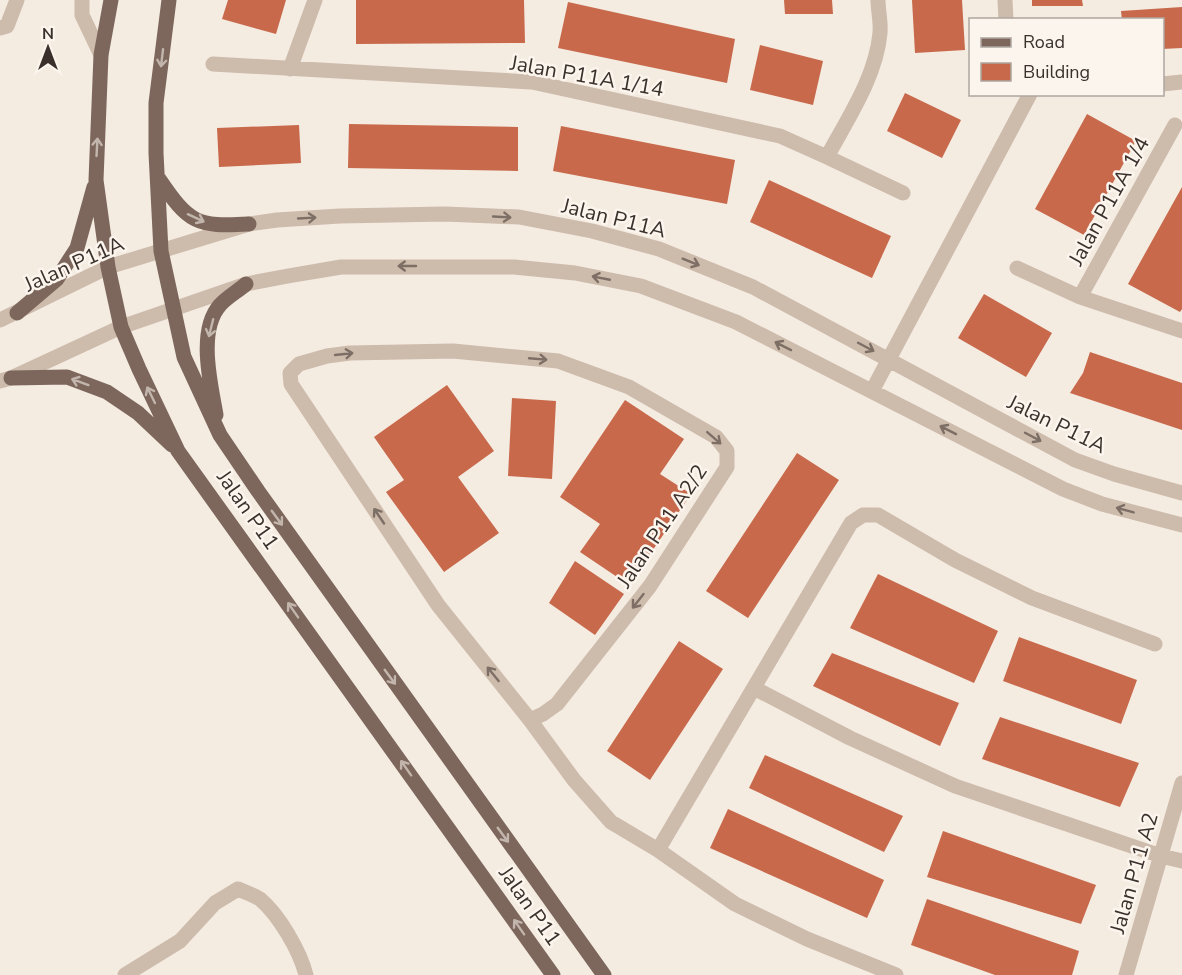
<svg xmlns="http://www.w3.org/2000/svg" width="1182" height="975" font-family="'Nunito Sans',sans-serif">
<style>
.building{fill:#c8694b}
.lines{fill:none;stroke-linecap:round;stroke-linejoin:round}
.minor{stroke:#cdbbac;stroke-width:15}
.major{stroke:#7d675c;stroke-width:15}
.oneway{stroke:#c2b5ac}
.oneway2{stroke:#7d6f65}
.labels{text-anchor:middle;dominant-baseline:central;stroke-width:5;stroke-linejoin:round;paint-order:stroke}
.street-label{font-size:21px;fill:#3b302b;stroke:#fbf5ee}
</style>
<rect width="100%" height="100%" fill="#f4ebe1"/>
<path class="building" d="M228,0H286L276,34L222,19Z
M356,0H524L525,43L356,44Z
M784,0H832L833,14H785Z
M912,0H962L965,50L915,53Z
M1032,0H1082L1083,6H1032Z
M568,2L735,39L727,83L558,48Z
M1182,7V48L1162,49V20H1122L1121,11Z
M760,45L823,61L813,105L750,90Z
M905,93L961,120L942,158L887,131Z
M1087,114L1136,141L1084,235L1035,209Z
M349,124L518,127V171L348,168Z
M299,125L301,163L219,167L217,128Z
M561,126L735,160L727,204L553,171Z
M769,180L891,236L872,278L750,222Z
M1182,187V309L1180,312L1128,284Z
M984,294L1052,333L1026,377L958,338Z
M1090,352L1182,383V430L1070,393L1083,373Z
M447,385L494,451L458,477L499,533L444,572L386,492L404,480L374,437Z
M512,398L556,401L552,479L508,476Z
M625,400L684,439L660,474L691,494L629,585L580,552L600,524L560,497Z
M797,453L839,480L748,618L706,591Z
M575,561L624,594L595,635L549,603Z
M878,574L998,631L974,683L850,628Z
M1019,637L1137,680L1121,724L1003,681Z
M679,641L723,669L650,780L607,751Z
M832,653L959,703L940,746L813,686Z
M1000,717L1139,763L1120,807L982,759Z
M765,755L903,816L884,852L749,788Z
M728,809L884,880L867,918L710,848Z
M943,831L1096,885L1081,924L927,877Z
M927,899L1079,951L1072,975H995L911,945Z"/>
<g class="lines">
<path class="minor" d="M82,0V15L101,55
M1005,0L1006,20
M0,28L7,26L17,0
M213,64L532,82L780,136L827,157L903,193
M290,69L315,0
M1162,84L1182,82
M827,157C848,118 876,77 880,33C881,22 878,10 878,0
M1017,268L1080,297L1182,331
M1080,297L1175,125
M0,320L108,267L249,224L277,220L340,216L445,214L519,217L592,231L659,249L753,287L1075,460L1114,474L1182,493
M0,381L11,378L121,327L246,284L288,276L341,267H514L575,273L641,286L736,322L1063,489L1102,504L1182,525
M872,391L1030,94
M754,688L850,738L955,786L1161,856L1182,861
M530,720L543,714L557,704L650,586L727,467V451L716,437L629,387L558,361L453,351L350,353L327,356L299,364L290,373L291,384L438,605L530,720L574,780L611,822L658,850L735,904L807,939L896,975
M658,850L851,523L863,515H878L955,560L1032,598L1155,644
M125,975L180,941L215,903L238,889C245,892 254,895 260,899C279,915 300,951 306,975
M1126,975L1182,783"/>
<path class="major" d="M111,0L101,55L96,180L108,267L121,327L139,369L178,451L553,975
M169,0L156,103V153L161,251L184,357L220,435L258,491L604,975
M159,179C189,223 196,227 249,224
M17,313L57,279L77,248L94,187
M11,378L67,377L107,392L138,413L172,445
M216,415C211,385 197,331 220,305C227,297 238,291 246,284"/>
</g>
<defs><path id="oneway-shaft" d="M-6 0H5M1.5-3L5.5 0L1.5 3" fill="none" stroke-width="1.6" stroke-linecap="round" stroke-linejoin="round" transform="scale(1.5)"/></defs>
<g class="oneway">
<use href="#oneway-shaft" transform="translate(162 58) rotate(97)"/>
<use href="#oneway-shaft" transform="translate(97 147) rotate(-87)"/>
<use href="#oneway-shaft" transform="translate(196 218) rotate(25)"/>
<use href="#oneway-shaft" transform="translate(211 328) rotate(104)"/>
<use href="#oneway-shaft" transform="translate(80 382) rotate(-160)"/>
<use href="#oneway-shaft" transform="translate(151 395) rotate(-116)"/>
<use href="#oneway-shaft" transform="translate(277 518) rotate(54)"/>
<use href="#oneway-shaft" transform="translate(293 610) rotate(-125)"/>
<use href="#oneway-shaft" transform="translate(390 677) rotate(54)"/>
<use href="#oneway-shaft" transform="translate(406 768) rotate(-125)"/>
<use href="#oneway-shaft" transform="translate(503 835) rotate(54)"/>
<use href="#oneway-shaft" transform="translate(519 927) rotate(-125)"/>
</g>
<g class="oneway2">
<use href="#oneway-shaft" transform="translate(502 217) rotate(3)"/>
<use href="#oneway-shaft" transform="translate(307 218) rotate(-3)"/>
<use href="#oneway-shaft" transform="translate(691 262) rotate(22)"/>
<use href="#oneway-shaft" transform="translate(407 266) rotate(180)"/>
<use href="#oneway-shaft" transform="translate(601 278) rotate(-169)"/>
<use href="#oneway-shaft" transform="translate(783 346) rotate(-153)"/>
<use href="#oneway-shaft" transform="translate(866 347) rotate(28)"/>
<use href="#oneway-shaft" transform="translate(344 354) rotate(-6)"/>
<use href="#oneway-shaft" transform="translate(538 359) rotate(5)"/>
<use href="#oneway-shaft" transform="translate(948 430) rotate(-153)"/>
<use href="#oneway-shaft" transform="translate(1033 437) rotate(28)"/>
<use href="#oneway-shaft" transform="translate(714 438) rotate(41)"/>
<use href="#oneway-shaft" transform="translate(1125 510) rotate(-165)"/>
<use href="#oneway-shaft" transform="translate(379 516) rotate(-124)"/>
<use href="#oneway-shaft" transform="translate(638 601) rotate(128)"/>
<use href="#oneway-shaft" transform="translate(493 674) rotate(-129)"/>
</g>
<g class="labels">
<g class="street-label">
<text transform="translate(587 76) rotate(10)">Jalan P11A 1/14</text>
<text transform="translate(1109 201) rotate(-61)">Jalan P11A 1/4</text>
<text transform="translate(614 218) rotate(14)">Jalan P11A</text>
<text transform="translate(74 264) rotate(-24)">Jalan P11A</text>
<text transform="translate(1057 424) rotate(26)">Jalan P11A</text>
<text transform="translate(248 510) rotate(55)">Jalan P11</text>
<text transform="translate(662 526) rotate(-56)">Jalan P11 A2/2</text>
<text transform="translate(1134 873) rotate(-74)">Jalan P11 A2</text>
<text transform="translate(530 906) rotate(55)">Jalan P11</text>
</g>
</g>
<rect x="969" y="18" width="195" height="78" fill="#fbf5ee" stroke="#aea6a0" stroke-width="1.5"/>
<rect x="981" y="38" width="30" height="9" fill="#7d675c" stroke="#aea6a0" stroke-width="1.5"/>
<text x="1023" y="48" font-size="18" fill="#3b302b">Road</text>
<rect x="981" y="63" width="30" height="18" fill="#c8694b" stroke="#aea6a0" stroke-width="1.5"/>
<text x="1023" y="78" font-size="18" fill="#3b302b">Building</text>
<g transform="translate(48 48)" stroke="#fbf5ee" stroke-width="4.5" paint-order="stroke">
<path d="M0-4.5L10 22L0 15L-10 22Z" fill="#3b302b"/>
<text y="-9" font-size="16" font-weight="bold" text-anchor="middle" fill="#3b302b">N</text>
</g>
</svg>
